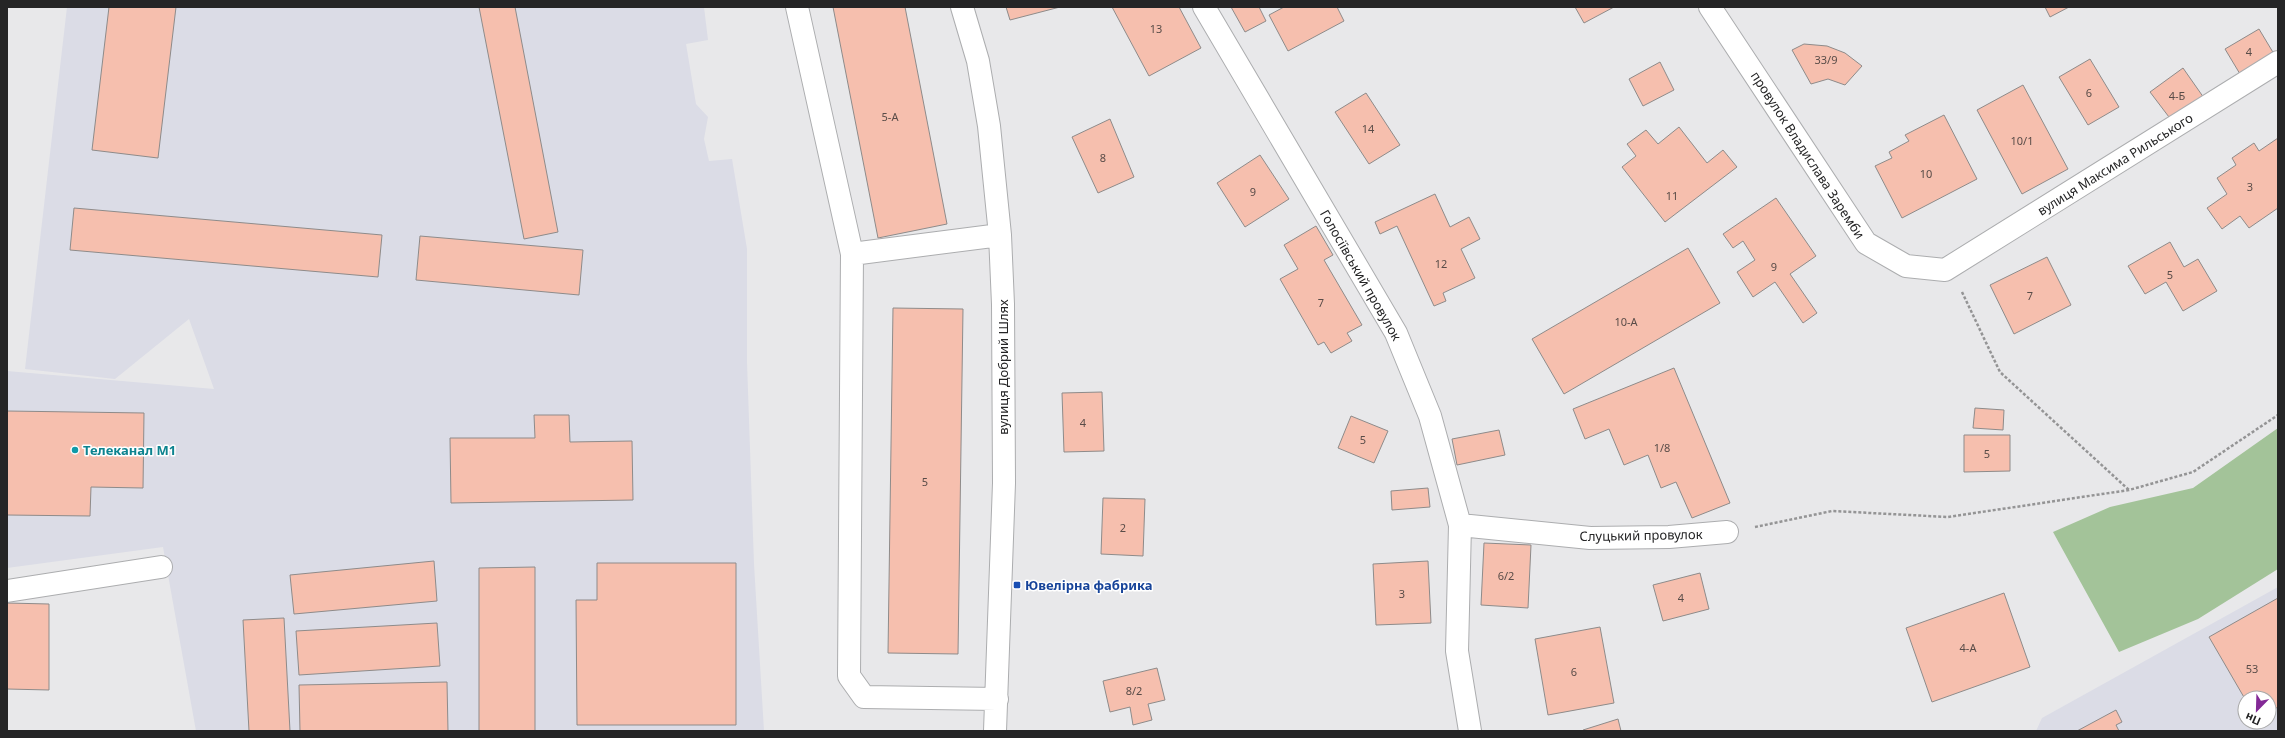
<svg xmlns="http://www.w3.org/2000/svg" width="2285" height="738" font-family="'Noto Sans',sans-serif">
<style>
.built{fill:#dbdce6;fill-rule:evenodd}
.forest{fill:#a3c399}
.building{fill:#f6bfae;stroke:#8e8b8a}
.lines{fill:none;stroke-linecap:round;stroke-linejoin:round}
.minor-casing{stroke:#acadaf;stroke-width:24}
.path{stroke:#949495;stroke-width:2.5;stroke-dasharray:3 2;stroke-linecap:butt}
.minor{stroke:#fff;stroke-width:22}
.culture-dot{fill:#0f9aa8;stroke:#fff;stroke-width:1.5}
.transit-dot{fill:#1a4fb4;stroke:#fff;stroke-width:1.5}
.labels{text-anchor:middle;dominant-baseline:central;stroke-width:3;stroke-linejoin:round;paint-order:stroke}
.number-label{font-size:11px;fill:#594c48}
.street-label{font-size:13px;fill:#252526;stroke:#fff}
.culture-label{font-size:13px;font-weight:bold;fill:#0d838f;stroke:#fff;text-anchor:start}
.transit-label{font-size:13px;font-weight:bold;fill:#164399;stroke:#fff;text-anchor:start}
</style>
<rect width="100%" height="100%" fill="#e8e8ea"/>
<path class="built" d="M67,7H704L708,40L686,44L696,104L708,117L704,139L709,161L732,159L747,249V362L754,564L764,731H196L163,547L7,568V371L214,389L189,319L115,379L25,369Z
M2278,587V731H2036L2042,718ZM2245,698H2269V722H2245Z"/>
<path class="forest" d="M2278,428V569L2198,619L2119,652L2053,532L2110,507L2193,488Z"/>
<path class="building" d="M109,7H176L158,158L92,150Z
M479,7H515L558,232L524,239Z
M833,7H905L947,224L878,238Z
M1006,7H1060L1010,20Z
M1112,7H1179L1201,48L1149,76Z
M1231,7H1259L1266,21L1245,32Z
M1284,7H1337L1344,21L1288,51L1269,15Z
M1575,7H1614L1584,23Z
M2045,7H2069L2050,17Z
M2259,29L2274,54L2240,74L2225,49Z
M1804,44L1827,46L1845,53L1862,66L1845,85L1828,79L1811,84L1792,50Z
M2090,59L2119,107L2088,125L2059,77Z
M1660,62L1674,90L1643,106L1629,79Z
M2183,68L2204,98L2172,121L2150,92Z
M2023,85L2068,169L2022,194L1977,110Z
M1366,93L1400,145L1369,164L1335,112Z
M1944,115L1977,179L1902,218L1875,166L1892,158L1889,152L1909,141L1905,135Z
M1110,119L1134,177L1098,193L1072,137Z
M1679,127L1707,163L1723,150L1737,167L1665,222L1622,167L1636,156L1627,144L1646,130L1658,144Z
M2278,138V208L2249,228L2240,216L2222,229L2207,208L2227,194L2217,178L2236,165L2232,158L2254,143L2259,151Z
M1260,155L1289,199L1245,227L1217,183Z
M1435,194L1450,227L1469,217L1480,239L1461,249L1475,278L1443,293L1446,301L1434,306L1397,226L1380,234L1375,222Z
M1776,198L1816,256L1790,274L1817,313L1803,323L1775,282L1753,297L1737,272L1755,260L1743,241L1733,248L1723,234Z
M74,208L382,235L378,277L70,250Z
M1316,226L1333,255L1324,260L1362,325L1347,333L1352,341L1331,353L1324,342L1318,345L1280,279L1298,269L1284,245Z
M420,236L583,250L579,295L416,280Z
M2170,242L2184,267L2198,259L2217,291L2183,311L2166,282L2145,294L2128,266Z
M1688,248L1720,303L1564,394L1532,339Z
M2047,257L2071,305L2014,334L1990,285Z
M893,308L963,309L958,654L888,653Z
M1674,368L1730,503L1692,518L1676,482L1661,488L1648,455L1624,465L1609,429L1585,439L1573,409Z
M1102,392L1104,451L1064,452L1062,393Z
M1975,408L2004,410L2003,430L1973,428Z
M7,411L144,413L143,488L91,487L90,516L7,515Z
M534,415H569L570,442L632,441L633,500L451,503L450,438H535Z
M1351,416L1388,431L1374,463L1338,448Z
M1499,430L1505,455L1457,465L1452,439Z
M1964,435H2010V471L1964,472Z
M1428,488L1430,507L1392,510L1391,491Z
M1103,498L1145,499L1143,556L1101,554Z
M1484,543L1531,545L1528,608L1481,605Z
M434,561L437,601L294,614L290,575Z
M1428,561L1431,623L1376,625L1373,564Z
M597,563H736V725H577L576,600H597Z
M535,567V731H479V568Z
M1700,573L1709,609L1663,621L1653,585Z
M2004,593L2030,667L1932,702L1906,628Z
M2278,598V707L2269,712V698L2245,699L2209,637Z
M7,603L49,604V690L7,689Z
M284,618L290,731H249L243,620Z
M437,623L440,666L299,675L296,631Z
M1600,627L1614,703L1548,715L1535,639Z
M1157,668L1165,700L1148,704L1152,720L1133,725L1130,707L1110,712L1103,681Z
M447,682L448,731H300L299,685Z
M2116,710L2122,722L2116,725L2119,731H2077Z
M1618,719L1621,731H1584L1583,730Z"/>
<g class="lines">
<g class="minor-casing">
<path id="minor" d="M797,7L852,254L849,676L864,697L997,699
M962,7L978,61L989,126L1000,235L1003,304L1004,483L995,731
M1204,7L1396,333L1430,416L1460,525L1457,651L1470,731
M1710,7L1866,243L1906,266L1945,270L2278,62
M852,254L1000,235
M1460,525L1590,538L1669,537L1727,532
M7,591L161,567"/>
</g>
<path class="path" d="M1962,292L2000,372L2129,490
M1755,527L1832,511L1948,517L2129,490L2193,472L2278,415"/>
<use href="#minor" class="minor"/>
</g>
<circle class="culture-dot" cx="75" cy="450" r="4"/>
<rect class="transit-dot" x="1013" y="581" width="8" height="8" rx="2"/>
<g class="labels">
<g class="number-label">
<text x="1156" y="28">13</text>
<text x="2249" y="51">4</text>
<text x="1826" y="59">33/9</text>
<text x="2089" y="92">6</text>
<text x="2177" y="95">4-Б</text>
<text x="890" y="116">5-А</text>
<text x="1368" y="128">14</text>
<text x="2022" y="140">10/1</text>
<text x="1103" y="157">8</text>
<text x="1926" y="173">10</text>
<text x="2250" y="186">3</text>
<text x="1253" y="191">9</text>
<text x="1672" y="195">11</text>
<text x="1441" y="263">12</text>
<text x="1774" y="266">9</text>
<text x="2170" y="274">5</text>
<text x="2030" y="295">7</text>
<text x="1321" y="302">7</text>
<text x="1626" y="321">10-А</text>
<text x="1083" y="422">4</text>
<text x="1363" y="439">5</text>
<text x="1662" y="447">1/8</text>
<text x="1987" y="453">5</text>
<text x="925" y="481">5</text>
<text x="1123" y="527">2</text>
<text x="1506" y="575">6/2</text>
<text x="1402" y="593">3</text>
<text x="1681" y="597">4</text>
<text x="1968" y="647">4-А</text>
<text x="2252" y="668">53</text>
<text x="1574" y="671">6</text>
<text x="1134" y="690">8/2</text>
</g>
<g class="street-label">
<text transform="translate(1808 155) rotate(57)">провулок Владислава Заремби</text>
<text transform="translate(2115 164) rotate(-32)">вулиця Максима Рильського</text>
<text transform="translate(1361 275) rotate(60)">Голосіївський провулок</text>
<text transform="translate(1003 367) rotate(-90)">вулиця Добрий Шлях</text>
<text transform="translate(1641 535) rotate(-1)">Слуцький провулок</text>
</g>
<g class="culture-label">
<text x="83" y="450">Телеканал М1</text>
</g>
<g class="transit-label">
<text x="1025" y="585">Ювелірна фабрика</text>
</g>
</g>
<rect width="2285" height="738" fill="none" stroke="#252526" stroke-width="16"/>
<g transform="translate(2257 710) rotate(203)"><circle r="19" fill="#ffffff" stroke="#a8a8a8"/>
<path d="M0-3L7 15L0 10L-7 15Z" fill="#832996"/>
<text y="-6" font-size="11" font-weight="bold" text-anchor="middle" fill="#252526">Пн</text>
</g>
</svg>
